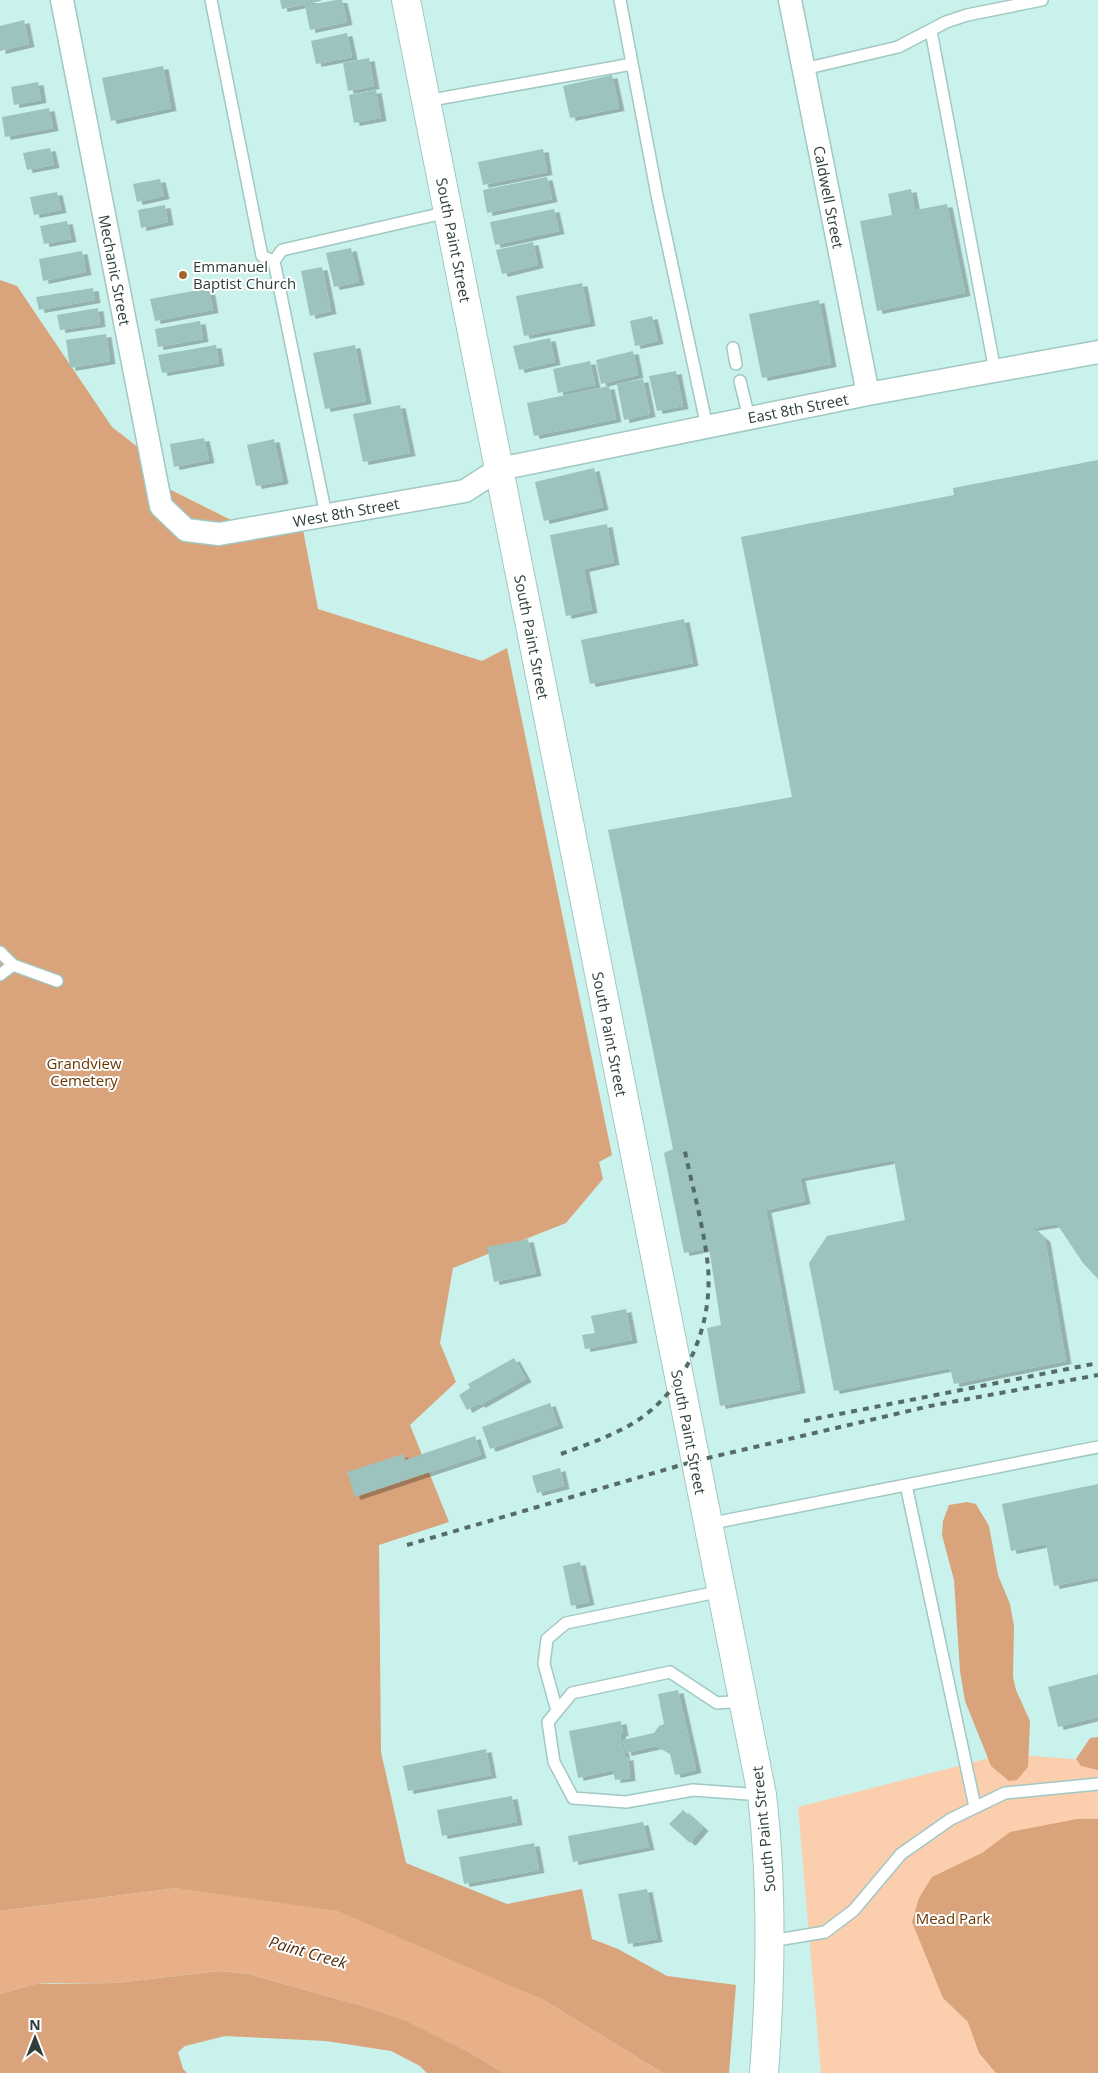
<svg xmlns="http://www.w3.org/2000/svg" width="1098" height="2073" font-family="'Open Sans',sans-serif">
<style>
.green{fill:#fbceae}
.forest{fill:#d9a37b}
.water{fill:#e7b088}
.building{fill:#9cc3bd;filter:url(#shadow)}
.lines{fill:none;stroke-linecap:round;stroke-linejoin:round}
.lane-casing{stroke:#a1c8c2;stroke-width:14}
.street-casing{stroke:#a1c8c2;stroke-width:25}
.secondary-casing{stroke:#a1c8c2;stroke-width:30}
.lane{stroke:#fff;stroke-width:11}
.street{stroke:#fff;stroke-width:22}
.secondary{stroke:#fff;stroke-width:28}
.rail{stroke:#556c69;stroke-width:4;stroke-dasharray:6 6;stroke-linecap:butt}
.poi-dot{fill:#a5642f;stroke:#fff;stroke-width:2}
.labels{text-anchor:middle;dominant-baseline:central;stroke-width:4;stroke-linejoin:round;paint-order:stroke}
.street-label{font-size:15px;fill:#2d3e3b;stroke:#fff}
.poi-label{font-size:15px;fill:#2d3e3b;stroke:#fff;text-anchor:start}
.park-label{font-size:15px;fill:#693705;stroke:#fff}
.water-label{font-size:16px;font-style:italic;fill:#512d0e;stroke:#fff}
</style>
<defs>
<filter id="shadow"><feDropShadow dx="5.5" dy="3" stdDeviation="0" flood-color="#0004"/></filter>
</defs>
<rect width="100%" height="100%" fill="#caf2ec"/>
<path class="green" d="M1005,1754L1098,1761V2073H821L798,1807Z"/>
<path class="forest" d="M0,280L17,286L112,427L152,458L157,483L249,529L301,519L318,609L482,661L507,648L612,1155L599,1162L603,1179L566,1223L453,1268L440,1343L456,1382L410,1425L449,1522L379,1545L381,1752L406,1863L507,1904L582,1889L592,1939L618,1949L667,1976L736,1985L729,2073H663L542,1999L176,1888L0,1911Z
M967,1502L976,1504L989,1526L998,1575L1010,1604L1014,1626L1013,1677L1016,1690L1030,1721L1028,1767L1017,1780L1009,1781L991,1766L965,1701L960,1671L954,1580L942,1535L943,1521L949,1505Z
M1098,1737V1770L1081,1766L1076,1759L1090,1738Z
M1077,1819H1098V2073H996L979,2053L968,2022L943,1998L912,1922L919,1898L932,1877L982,1853L1010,1832Z
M219,1971L249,1974L366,2007L407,2021L467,2051L504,2073H427L420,2066L391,2051L326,2041L225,2036L185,2046L178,2052L183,2069L187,2073H0V1994L35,1984L116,1983Z"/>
<path class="water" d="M176,1888L338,1911L542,1999L663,2073H504L467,2051L406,2021L366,2007L249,1974L219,1971L116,1983H53L35,1984L0,1994V1911Z"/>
<path class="building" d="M280,0H321V1L282,9Z
M336,0H342L347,22L310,30L305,6Z
M24,20L29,44L0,51V26Z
M347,33L352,57L316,64L311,41Z
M369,58L374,86L348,91L343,63Z
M163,66L171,108L111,121L102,78Z
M612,75L619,108L570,118L563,86Z
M38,82L41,100L14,105L11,87Z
M376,90L381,118L354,123L349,95Z
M49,108L53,128L5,137L2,117Z
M50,148L54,165L27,170L23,153Z
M543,149L547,172L483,185L478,162Z
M547,177L552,199L487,213L483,190Z
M160,179L164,196L137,202L133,184Z
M911,189L915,210L947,204L965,293L877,311L860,221L892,215L888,194Z
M57,192L61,210L34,215L30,197Z
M165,205L168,222L141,228L138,210Z
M554,209L559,231L495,245L490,222Z
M67,221L71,239L44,244L40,226Z
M533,242L538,265L502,274L496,250Z
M351,248L359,282L334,287L326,253Z
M82,251L86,272L43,281L39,259Z
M322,267L331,311L310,316L301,271Z
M582,283L590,323L524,336L516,296Z
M93,288L95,300L39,310L36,297Z
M209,288L213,310L155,321L150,299Z
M819,300L831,364L762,378L749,314Z
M98,308L100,324L60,330L57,315Z
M652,316L658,341L635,346L630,321Z
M200,321L203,339L158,347L155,329Z
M106,334L110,361L70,368L66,340Z
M550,338L555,362L519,370L513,346Z
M216,345L219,363L162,373L158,355Z
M355,345L366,401L325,409L313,353Z
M633,351L638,375L601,384L596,360Z
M590,361L595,385L558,393L553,369Z
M676,371L683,406L657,411L649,376Z
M643,379L650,414L624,420L617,384Z
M609,386L616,419L534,436L527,403Z
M400,405L410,453L363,462L353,414Z
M204,438L209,460L174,467L170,444Z
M274,439L283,481L256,486L247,445Z
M1098,460V1279L1083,1263L1057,1224L1032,1228L1045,1239L1066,1361L954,1384L950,1368L834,1391L809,1263L827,1236L905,1220L894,1160L800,1178L805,1201L766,1210L800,1390L720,1406L707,1328L721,1325L709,1248L684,1253L664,1153L673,1149L608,830L792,797L741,537L954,495L953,488Z
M594,468L603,507L544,521L535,482Z
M607,524L614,562L584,569L592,610L566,616L550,535Z
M684,619L693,663L590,684L581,640Z
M528,1239L536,1273L494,1282L487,1247Z
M626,1309L632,1340L585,1349L582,1335L595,1333L591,1316Z
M514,1358L526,1379L480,1405L479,1403L467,1410L459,1395L470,1388L468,1384Z
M550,1403L558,1425L490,1449L482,1427Z
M475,1436L481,1455L355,1497L347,1472L403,1454L405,1460Z
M560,1468L564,1486L537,1493L532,1476Z
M1098,1484V1577L1054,1586L1046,1544L1011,1551L1002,1504Z
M580,1562L589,1602L571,1606L563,1566Z
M1098,1674V1717L1058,1727L1048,1687Z
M678,1690L696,1770L675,1775L669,1750L664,1751L657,1746L626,1753L623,1740L654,1733L659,1726L664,1724L658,1694Z
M621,1721L623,1733L620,1734L625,1758L628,1757L630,1778L615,1780L613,1770L578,1778L569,1731Z
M486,1749L491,1775L408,1791L403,1766Z
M512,1796L517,1822L442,1836L437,1810Z
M683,1810L703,1828L690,1843L669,1824Z
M643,1822L649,1847L573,1862L568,1836Z
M534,1843L539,1870L464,1884L459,1857Z
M647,1889L657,1939L628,1944L618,1894Z"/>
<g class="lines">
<g class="lane-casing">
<path id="lane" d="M211,0L262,256L274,261
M620,0L658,200L707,427
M931,31L995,371
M804,69L898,47L946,22L967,15L1042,0
M426,101L632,64
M733,348L736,364
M740,381L749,418
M326,515L274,261L282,250L448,212
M0,952L13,965L57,981
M0,975L13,965
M906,1485L975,1807
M708,1524L1098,1447
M744,1701L717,1703L670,1672L572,1693L548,1722L554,1762L573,1798L626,1802L693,1790L762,1795
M557,1711L544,1664L547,1639L566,1623L722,1591
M771,1941L825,1932L854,1910L901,1854L951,1819L1005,1793L1098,1784"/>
</g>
<g class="street-casing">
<path id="street" d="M62,0L161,506L186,530L219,534L465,491L499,469L868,394L1098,352
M790,0L868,394"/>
</g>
<g class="secondary-casing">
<path id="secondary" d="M406,0L762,1795C773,1888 771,1980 764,2073"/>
</g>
<use href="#lane" class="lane"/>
<use href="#street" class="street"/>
<use href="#secondary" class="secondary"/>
<path class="rail" d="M804,1421L1098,1363
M561,1454C586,1445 612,1436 635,1422C686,1390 713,1326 708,1267C704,1227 692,1186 684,1147
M407,1545L695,1461L930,1406L1098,1375"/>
</g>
<circle class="poi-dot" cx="183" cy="275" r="5"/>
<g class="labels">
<g class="street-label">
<text transform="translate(829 197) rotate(79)">Caldwell Street</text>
<text transform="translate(454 240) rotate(79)">South Paint Street</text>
<text transform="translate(115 270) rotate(79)">Mechanic Street</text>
<text transform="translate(798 408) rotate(-11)">East 8th Street</text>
<text transform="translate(346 512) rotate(-10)">West 8th Street</text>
<text transform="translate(532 637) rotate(79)">South Paint Street</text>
<text transform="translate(610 1034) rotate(79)">South Paint Street</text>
<text transform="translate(689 1432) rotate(79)">South Paint Street</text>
<text transform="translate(763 1829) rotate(-96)">South Paint Street</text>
</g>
<g class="poi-label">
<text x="193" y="266">Emmanuel<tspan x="193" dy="17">Baptist Church</tspan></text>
</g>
<g class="park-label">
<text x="84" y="1063">Grandview<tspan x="84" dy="17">Cemetery</tspan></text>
<text x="953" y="1918">Mead Park</text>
</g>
<g class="water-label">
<text transform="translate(308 1952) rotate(16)">Paint Creek</text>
</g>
</g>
<g transform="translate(35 2038)" stroke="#ffffff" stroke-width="4" paint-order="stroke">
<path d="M0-4L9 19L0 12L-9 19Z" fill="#2d3e3b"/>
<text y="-8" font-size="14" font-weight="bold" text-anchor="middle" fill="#2d3e3b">N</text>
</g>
</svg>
